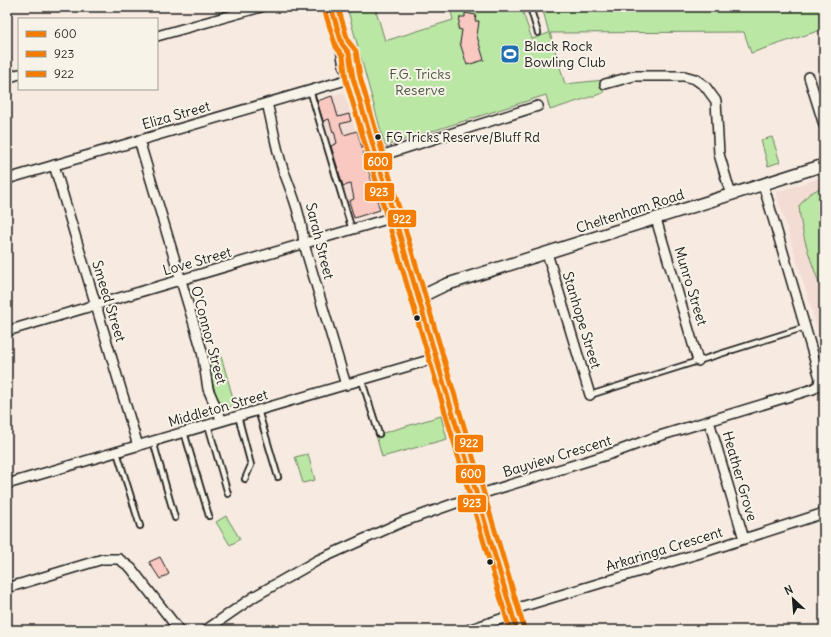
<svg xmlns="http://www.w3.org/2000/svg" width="831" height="637" font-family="Delius,sans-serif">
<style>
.built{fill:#f3dcd3}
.green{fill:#bbe7a5;stroke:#6c8260}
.building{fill:#f8c8c1;stroke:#1c1c1c}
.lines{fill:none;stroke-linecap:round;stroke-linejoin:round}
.service-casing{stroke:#1c1c1c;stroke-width:8}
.minor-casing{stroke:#1c1c1c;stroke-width:12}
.tertiary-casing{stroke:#1c1c1c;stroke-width:14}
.secondary-casing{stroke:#1c1c1c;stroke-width:16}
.service{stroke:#f7f3e8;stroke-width:4.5}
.minor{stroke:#f7f3e8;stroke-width:9}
.tertiary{stroke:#f7f3e8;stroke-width:11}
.secondary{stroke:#f7f3e8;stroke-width:13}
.bus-1-casing{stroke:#f7f3e8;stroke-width:8}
.bus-2-casing{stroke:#f7f3e8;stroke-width:8}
.bus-3-casing{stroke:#f7f3e8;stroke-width:8}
.bus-1{stroke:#f47d01;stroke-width:5}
.bus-2{stroke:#f47d01;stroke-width:5}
.bus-3{stroke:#f47d01;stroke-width:5}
.bus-dot{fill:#1c1c1c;stroke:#f7f3e8;stroke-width:1.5}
.labels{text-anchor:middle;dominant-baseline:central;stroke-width:4;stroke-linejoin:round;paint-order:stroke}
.bus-label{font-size:13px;fill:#1c1c1c;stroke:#f7f3e8;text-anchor:start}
.poi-label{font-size:14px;fill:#1c1c1c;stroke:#f7f3e8;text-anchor:start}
.park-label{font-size:14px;fill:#4c5945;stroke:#f7f3e8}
.street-label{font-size:14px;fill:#1c1c1c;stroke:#f7f3e8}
.line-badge{stroke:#f7f3e8;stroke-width:1.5}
.badge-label{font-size:11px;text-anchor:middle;font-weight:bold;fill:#fff}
</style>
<rect width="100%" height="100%" fill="#f7eae0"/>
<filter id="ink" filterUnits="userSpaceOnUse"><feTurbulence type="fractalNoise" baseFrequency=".025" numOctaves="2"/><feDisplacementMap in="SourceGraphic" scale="8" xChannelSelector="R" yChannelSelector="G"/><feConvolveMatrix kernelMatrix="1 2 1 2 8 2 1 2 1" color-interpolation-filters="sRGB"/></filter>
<g filter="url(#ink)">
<path class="built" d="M344,92L380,210L352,219L316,101Z
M824,177V351L776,192Z"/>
<path class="green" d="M347,7H375L385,41L453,20L450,7H521L532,39L549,33L542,7H824V29L751,53L744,32L550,33L565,84L604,80L603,93L550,110L546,95L385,146Z
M772,137L780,162L768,166L761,140Z
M824,186V294H823C813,266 801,237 799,206L809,194Z
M219,349L235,405L222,409L218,403L205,354Z
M441,416L447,439L382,457L376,435Z
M308,454L315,480L303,483L295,457Z
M226,516L240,539L230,545L216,522Z"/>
<path class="building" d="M465,13L476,15L475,21H479L477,36L484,60L467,65L460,43L462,30L458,29L460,17H465Z
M332,96L338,117L349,114L351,121L340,124L344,135L357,131L380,210L354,218L349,201L354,199L351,184L343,186L331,146L337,143L334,131L333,132L329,119L323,121L317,101Z
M160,557L169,574L160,579L149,562Z"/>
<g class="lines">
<g class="service-casing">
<path id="service" d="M530,7L538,33
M310,90L352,230
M362,381L379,434
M590,395L806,327
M258,410L278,477
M238,416L251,465L245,479
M208,425L228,494
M184,432L209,516
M153,441L175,518
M117,452L140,526"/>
</g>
<g class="minor-casing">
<path id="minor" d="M157,36L261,7
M809,77L824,125
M7,78L19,74
M605,84L634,76H684L695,79L705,86L716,101L719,154L731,195
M267,103C273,126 276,150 284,172C293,195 302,219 304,244L346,385
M139,140L202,351L208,389L222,421
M377,157L538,106
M54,165L138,446
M7,179L353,78
M656,219L698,361
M547,253L590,395
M7,331L394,217
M709,421L744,539
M7,484L436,358
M7,588L103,559H119L131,568L179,630
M511,610L707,551L824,513
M206,630L255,596L318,560L402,522L487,492L610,454L656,437L813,389L819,385L820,378L763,184
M468,630L513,615"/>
</g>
<g class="tertiary-casing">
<path id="tertiary" d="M418,298L445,285L824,165"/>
</g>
<g class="secondary-casing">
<path id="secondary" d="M331,7L342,44L346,66L353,78L363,112L517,630"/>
</g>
<use href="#service" class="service"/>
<use href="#minor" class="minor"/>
<use href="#tertiary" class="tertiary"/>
<use href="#secondary" class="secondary"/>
<g class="bus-1-casing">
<path id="bus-1" d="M331,7L342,44L349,53L353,78L517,630"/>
</g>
<g class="bus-2-casing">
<path id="bus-2" d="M324,9L336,47L343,56L346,80L510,630"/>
</g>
<g class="bus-3-casing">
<path id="bus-3" d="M338,7L348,41L356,51L360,77L524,628"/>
</g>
<use href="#bus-1" class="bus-1"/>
<use href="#bus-2" class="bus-2"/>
<use href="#bus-3" class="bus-3"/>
</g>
</g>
<defs>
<g id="stadium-square" transform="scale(1)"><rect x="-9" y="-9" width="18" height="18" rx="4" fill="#1f6fb2" stroke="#f7f3e8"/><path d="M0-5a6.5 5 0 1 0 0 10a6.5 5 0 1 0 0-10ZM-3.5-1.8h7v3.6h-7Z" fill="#fff"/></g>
</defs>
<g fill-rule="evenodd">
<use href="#stadium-square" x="510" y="54"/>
</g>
<g class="bus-dot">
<circle cx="378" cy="137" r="3.5"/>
<circle cx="417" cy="318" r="3.5"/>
<circle cx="490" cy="562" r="3.5"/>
</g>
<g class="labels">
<g class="bus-label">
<text x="386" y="137">FG Tricks Reserve/Bluff Rd</text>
</g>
<g class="poi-label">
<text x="524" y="46">Black Rock<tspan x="524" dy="16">Bowling Club</tspan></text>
</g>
<g class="park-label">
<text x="420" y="74">F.G. Tricks<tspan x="420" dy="16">Reserve</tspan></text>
</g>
<g class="street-label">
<text transform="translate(176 115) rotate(-16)">Eliza Street</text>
<text transform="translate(630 211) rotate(-18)">Cheltenham Road</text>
<text transform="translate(320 241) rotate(76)">Sarah Street</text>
<text transform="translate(197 261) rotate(-16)">Love Street</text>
<text transform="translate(691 286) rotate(73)">Munro Street</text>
<text transform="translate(109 301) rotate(73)">Smeed Street</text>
<text transform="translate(582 320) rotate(73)">Stanhope Street</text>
<text transform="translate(209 335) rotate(75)">O'Connor Street</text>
<text transform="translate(218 408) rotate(-16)">Middleton Street</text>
<text transform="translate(557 456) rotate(-17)">Bayview Crescent</text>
<text transform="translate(740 476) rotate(74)">Heather Grove</text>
<text transform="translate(664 549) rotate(-17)">Arkaringa Crescent</text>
</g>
</g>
<g class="line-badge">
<rect x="363" y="152" width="30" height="19" rx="4" fill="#f47d01"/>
<rect x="364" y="182" width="31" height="20" rx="4" fill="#f47d01"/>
<rect x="387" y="209" width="30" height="19" rx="4" fill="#f47d01"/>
<rect x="454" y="434" width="30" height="19" rx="4" fill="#f47d01"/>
<rect x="455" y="464" width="31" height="20" rx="4" fill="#f47d01"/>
<rect x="457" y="494" width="30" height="19" rx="4" fill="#f47d01"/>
</g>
<g class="badge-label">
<text x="378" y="166">600</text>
<text x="379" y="196">923</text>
<text x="402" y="223">922</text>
<text x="469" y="447">922</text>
<text x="471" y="478">600</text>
<text x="472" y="507">923</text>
</g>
<rect width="831" height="637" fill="none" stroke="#f7f3e8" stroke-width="24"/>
<rect x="12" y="12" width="807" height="613" fill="none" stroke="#1c1c1c" stroke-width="1.5" filter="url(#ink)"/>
<rect x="18" y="18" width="140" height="72" fill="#f7f3e8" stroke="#9f9d96"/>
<rect x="26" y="31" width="20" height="6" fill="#f47d01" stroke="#9f9d96"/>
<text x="54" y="38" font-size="12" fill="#1c1c1c">600</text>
<rect x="26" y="51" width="20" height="6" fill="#f47d01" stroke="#9f9d96"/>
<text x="54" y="58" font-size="12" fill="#1c1c1c">923</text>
<rect x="26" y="71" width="20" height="6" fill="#f47d01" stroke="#9f9d96"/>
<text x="54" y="78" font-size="12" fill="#1c1c1c">922</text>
<g transform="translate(793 599) rotate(334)" stroke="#f7f3e8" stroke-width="3" paint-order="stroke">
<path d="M0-3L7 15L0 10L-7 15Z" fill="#1c1c1c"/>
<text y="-6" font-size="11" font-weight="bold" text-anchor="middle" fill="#1c1c1c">N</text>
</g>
</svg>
